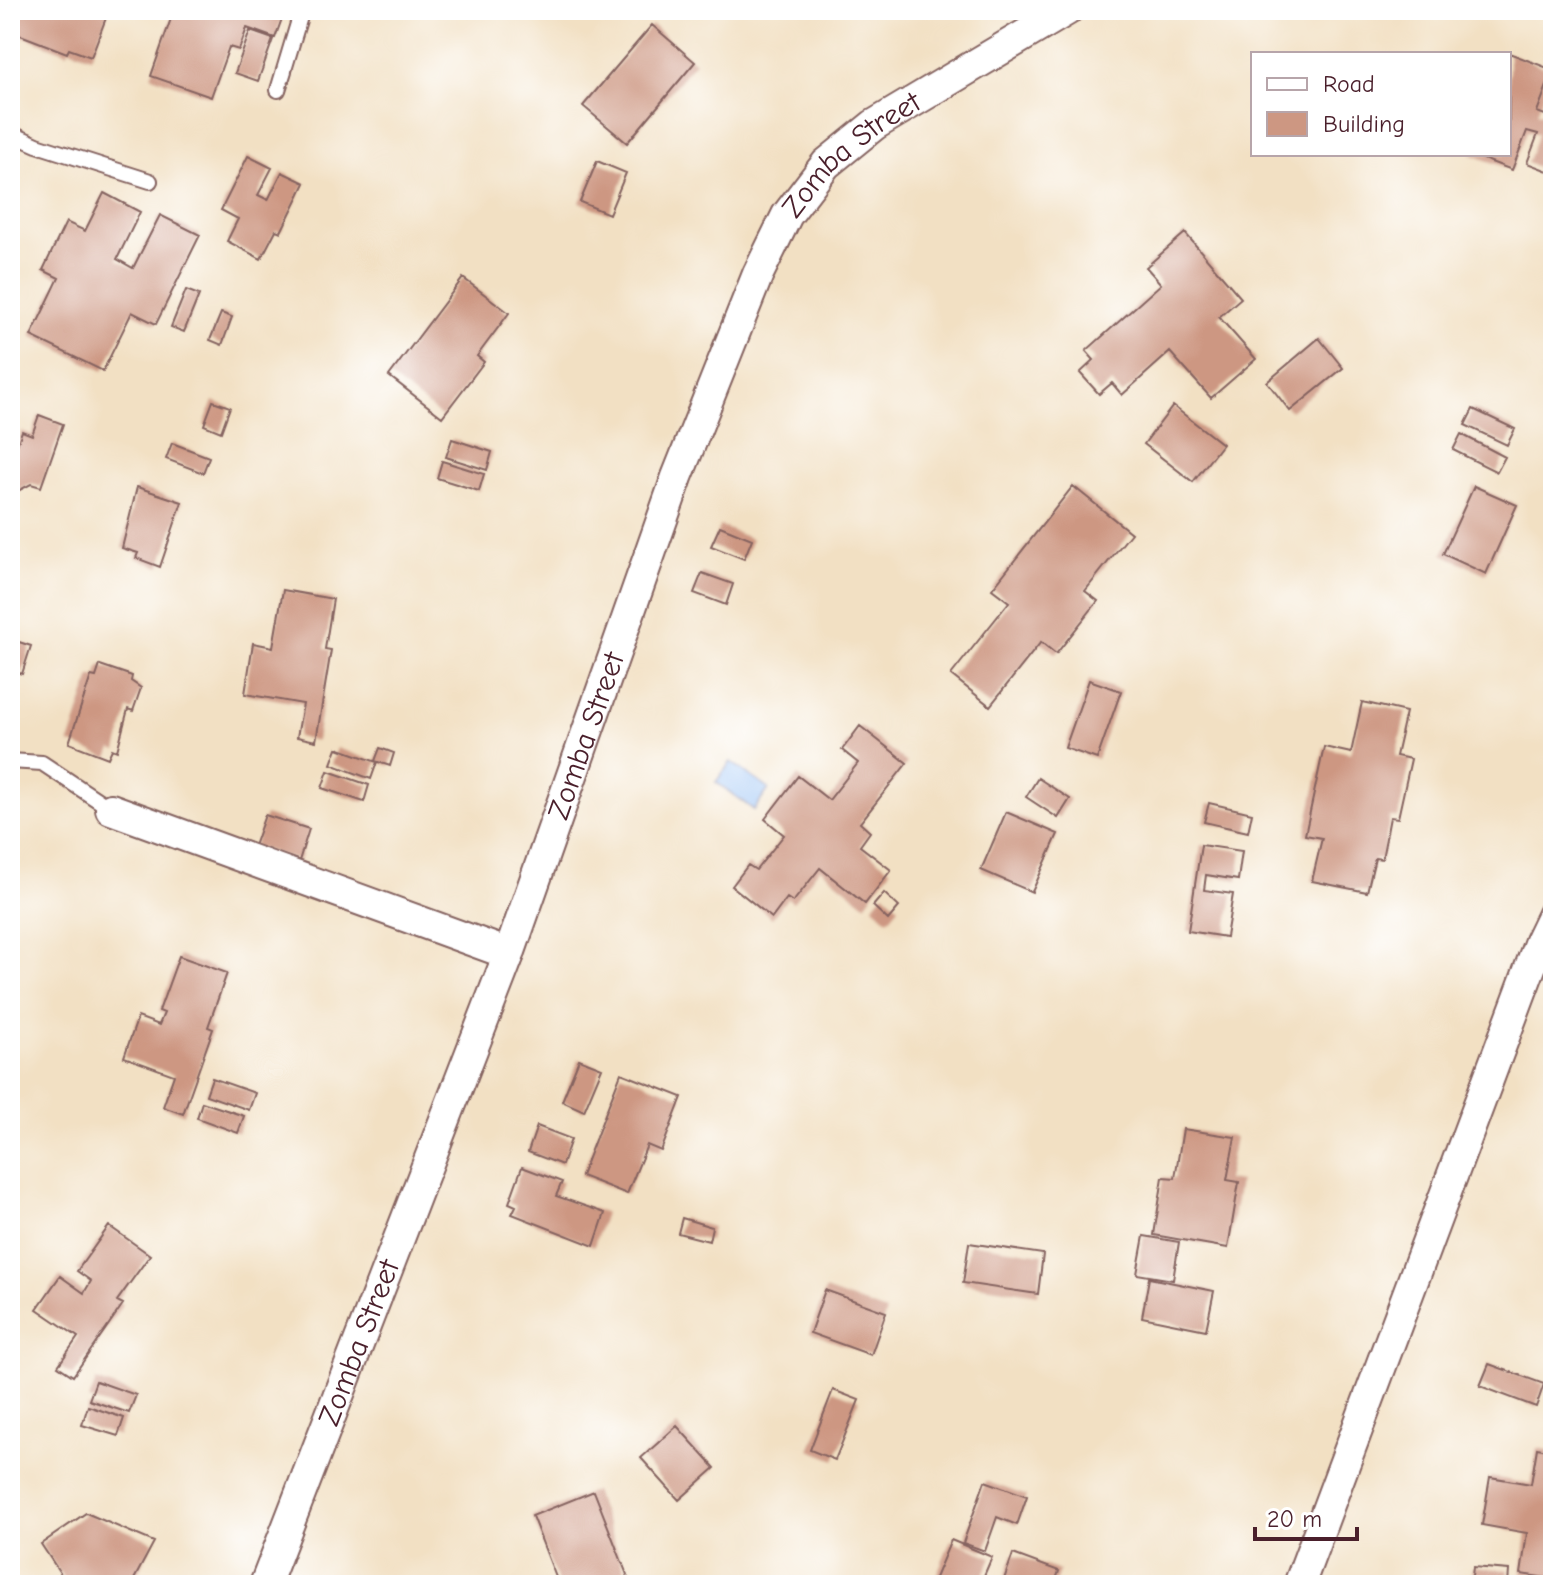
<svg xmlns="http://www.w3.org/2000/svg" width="1563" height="1595" font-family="'Comic Neue',sans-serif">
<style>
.water{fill:#88b8f3;stroke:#696c8f;stroke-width:2}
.building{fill:#cd9782}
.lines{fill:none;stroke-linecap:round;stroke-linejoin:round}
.service-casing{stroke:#856360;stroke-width:18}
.minor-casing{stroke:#856360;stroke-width:34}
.service{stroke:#fff;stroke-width:14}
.minor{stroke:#fff;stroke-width:30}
.labels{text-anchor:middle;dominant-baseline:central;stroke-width:7;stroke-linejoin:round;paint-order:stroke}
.street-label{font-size:30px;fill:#4a1f2b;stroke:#fff}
</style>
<rect width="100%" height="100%" fill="#fff"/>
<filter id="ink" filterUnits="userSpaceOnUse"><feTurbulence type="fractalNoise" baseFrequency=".0125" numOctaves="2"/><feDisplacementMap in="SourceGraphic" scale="16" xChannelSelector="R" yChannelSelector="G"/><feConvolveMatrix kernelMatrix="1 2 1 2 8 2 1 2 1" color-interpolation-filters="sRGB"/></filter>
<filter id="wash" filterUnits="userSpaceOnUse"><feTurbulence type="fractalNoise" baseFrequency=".006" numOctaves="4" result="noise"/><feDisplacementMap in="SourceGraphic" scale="32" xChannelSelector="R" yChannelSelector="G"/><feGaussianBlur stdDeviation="1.8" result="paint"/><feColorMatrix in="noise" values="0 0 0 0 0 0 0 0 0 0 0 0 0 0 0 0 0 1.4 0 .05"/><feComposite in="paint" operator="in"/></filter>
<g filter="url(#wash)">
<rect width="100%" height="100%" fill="#f2e0c3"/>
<path class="water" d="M731,762L769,789L754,810L716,782Z"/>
<g id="blocks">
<path class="building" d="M10,10H109L91,57L69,49L67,53L10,31Z
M174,10H285L275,38L247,28L239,50L229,47L211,97L151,76Z
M652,25L695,62L627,143L583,106Z
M250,31L273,39L258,81L235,73Z
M1509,53L1553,70L1537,112L1553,118V173L1527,163L1538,134L1527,131L1512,170L1470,154H1509Z
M248,156L272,168L258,195L268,200L282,172L305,183L281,232L276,230L261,259L227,241L238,219L221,210Z
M597,161L626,173L609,214L580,202Z
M104,193L140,212L117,259L133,268L160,215L200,235L156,324L132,312L103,371L31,336L59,278L43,270L66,222L85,231Z
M1185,233L1241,298L1219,317L1256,359L1211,398L1170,352L1122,395L1112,383L1099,394L1080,373L1094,360L1086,351L1161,284L1146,267Z
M463,278L509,313L477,356L484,362L442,417L389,376Z
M186,290L199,295L184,332L171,327Z
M221,313L232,317L222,345L210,340Z
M1319,338L1343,368L1290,411L1267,382Z
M213,401L230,407L221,432L204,425Z
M1173,406L1222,444L1193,482L1144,444Z
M1473,409L1515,429L1507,445L1465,425Z
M39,415L63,424L41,487L31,484L10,495V480L15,477L10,476V465L22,431L32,435Z
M1461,434L1505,457L1497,472L1453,450Z
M452,439L492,452L487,470L446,457Z
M172,443L209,457L203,473L166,459Z
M442,461L484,474L479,491L437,478Z
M1073,486L1131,533L1085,591L1098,601L1056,654L1041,642L990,706L951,675L1009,602L992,589Z
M1474,486L1517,505L1486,574L1443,554Z
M137,487L182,502L160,567L136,558L138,553L122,548Z
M720,526L752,539L744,559L711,546Z
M702,573L733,584L726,605L694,593Z
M283,590L333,599L325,649L331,650L316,741L297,737L303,704L245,694L253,643L273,647Z
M10,639L31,646L22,674L10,670Z
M100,665L132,676L131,681L141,688L133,711L128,709L117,751L112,749L108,758L69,743L91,676L96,677Z
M1089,680L1121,691L1097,759L1065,748Z
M1362,702L1406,712L1396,756L1411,759L1398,818L1390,817L1382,859L1375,858L1367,892L1312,881L1322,838L1305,835L1324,747L1351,753Z
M860,726L907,763L860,823L870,832L860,846L891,870L865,904L820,868L793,902L787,898L772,918L732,886L748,865L756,870L784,835L765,819L798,776L829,800L858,763L842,750Z
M337,748L377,762L371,779L331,764Z
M380,748L394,753L390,766L375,761Z
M328,771L369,785L364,802L322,788Z
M1038,778L1070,799L1058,818L1026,797Z
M1209,803L1252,813L1248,832L1204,822Z
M1006,812L1058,834L1032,892L981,870Z
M265,815L309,829L299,861L254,846Z
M1201,845L1242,851L1238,880L1206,875L1204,890L1233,894L1226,937L1188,931Z
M884,893L899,907L888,920L873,906Z
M179,956L227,973L208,1027L213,1029L183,1114L163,1107L174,1075L124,1057L138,1017L159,1025L164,1013L159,1011Z
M579,1059L602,1068L584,1111L562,1101Z
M621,1073L682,1097L661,1151L647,1145L627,1194L581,1176Z
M212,1078L255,1093L249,1110L206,1095Z
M202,1102L244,1116L238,1133L197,1118Z
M537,1126L571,1139L562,1165L528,1152Z
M1183,1129L1235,1137L1227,1180L1239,1182L1228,1248L1154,1235L1163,1177L1175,1178Z
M522,1167L562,1182L556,1196L605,1213L594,1246L512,1214L516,1206L509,1203Z
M682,1218L712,1227L709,1241L678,1233Z
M109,1226L150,1255L117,1301L123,1304L73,1376L58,1366L78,1337L37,1309L60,1276L84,1293L91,1281L77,1271Z
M1144,1236L1179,1242L1173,1280L1137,1274Z
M969,1243L1043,1254L1038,1294L963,1283Z
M1149,1278L1214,1291L1206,1330L1142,1317Z
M825,1290L886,1312L871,1355L810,1333Z
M1489,1364L1544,1384L1536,1407L1480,1386Z
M96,1381L136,1395L129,1413L89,1400Z
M833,1390L859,1400L835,1460L810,1450Z
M88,1406L124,1418L118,1436L82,1425Z
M677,1426L715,1468L679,1500L641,1458Z
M1537,1448L1553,1451V1579L1521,1574L1527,1533L1482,1525L1490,1477L1531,1484Z
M985,1481L1027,1496L1017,1525L997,1517L985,1551L963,1543Z
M594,1491L631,1585H559L532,1516Z
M86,1513L154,1542L131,1585H68L41,1544Z
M951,1540L992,1557L980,1585H932Z
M1013,1554L1059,1571L1054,1585H1002Z
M1473,1567L1509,1570L1508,1585H1471Z"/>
</g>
</g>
<g filter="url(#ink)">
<use href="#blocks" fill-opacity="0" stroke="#856360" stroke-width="2"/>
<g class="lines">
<g class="service-casing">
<path id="service" d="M284,71L278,90L302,10
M10,133L37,145L150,181
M10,761L42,763L111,809"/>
</g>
<g class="minor-casing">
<g id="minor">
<path d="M111,809L509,954"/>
<path id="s1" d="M265,1585L509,954L677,477L758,274L787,215L826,164L874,125L1067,10"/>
<path d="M1299,1585L1540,941L1553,914"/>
</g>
</g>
<use href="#service" class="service"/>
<use href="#minor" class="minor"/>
</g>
</g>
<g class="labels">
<g class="street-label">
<text stroke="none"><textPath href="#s1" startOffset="1556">Zomba Street</textPath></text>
<text stroke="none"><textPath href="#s1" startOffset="908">Zomba Street</textPath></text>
<text stroke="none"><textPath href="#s1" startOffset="260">Zomba Street</textPath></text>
</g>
</g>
<rect width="1563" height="1595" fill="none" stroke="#fff" stroke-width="40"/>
<rect x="1251" y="52" width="260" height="104" fill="#ffffff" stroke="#b7a5aa" stroke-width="2"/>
<rect x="1267" y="78" width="40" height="12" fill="#ffffff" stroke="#b7a5aa" stroke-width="2"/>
<text x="1323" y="92" font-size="24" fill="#4a1f2b">Road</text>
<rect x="1267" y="112" width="40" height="24" fill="#cd9782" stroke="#b7a5aa" stroke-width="2"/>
<text x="1323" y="132" font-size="24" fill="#4a1f2b">Building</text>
<path d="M1255 1527v12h102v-12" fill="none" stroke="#4a1f2b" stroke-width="4"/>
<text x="1267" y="1527" font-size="24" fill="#4a1f2b" stroke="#ffffff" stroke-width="6" paint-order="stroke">20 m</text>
</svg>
